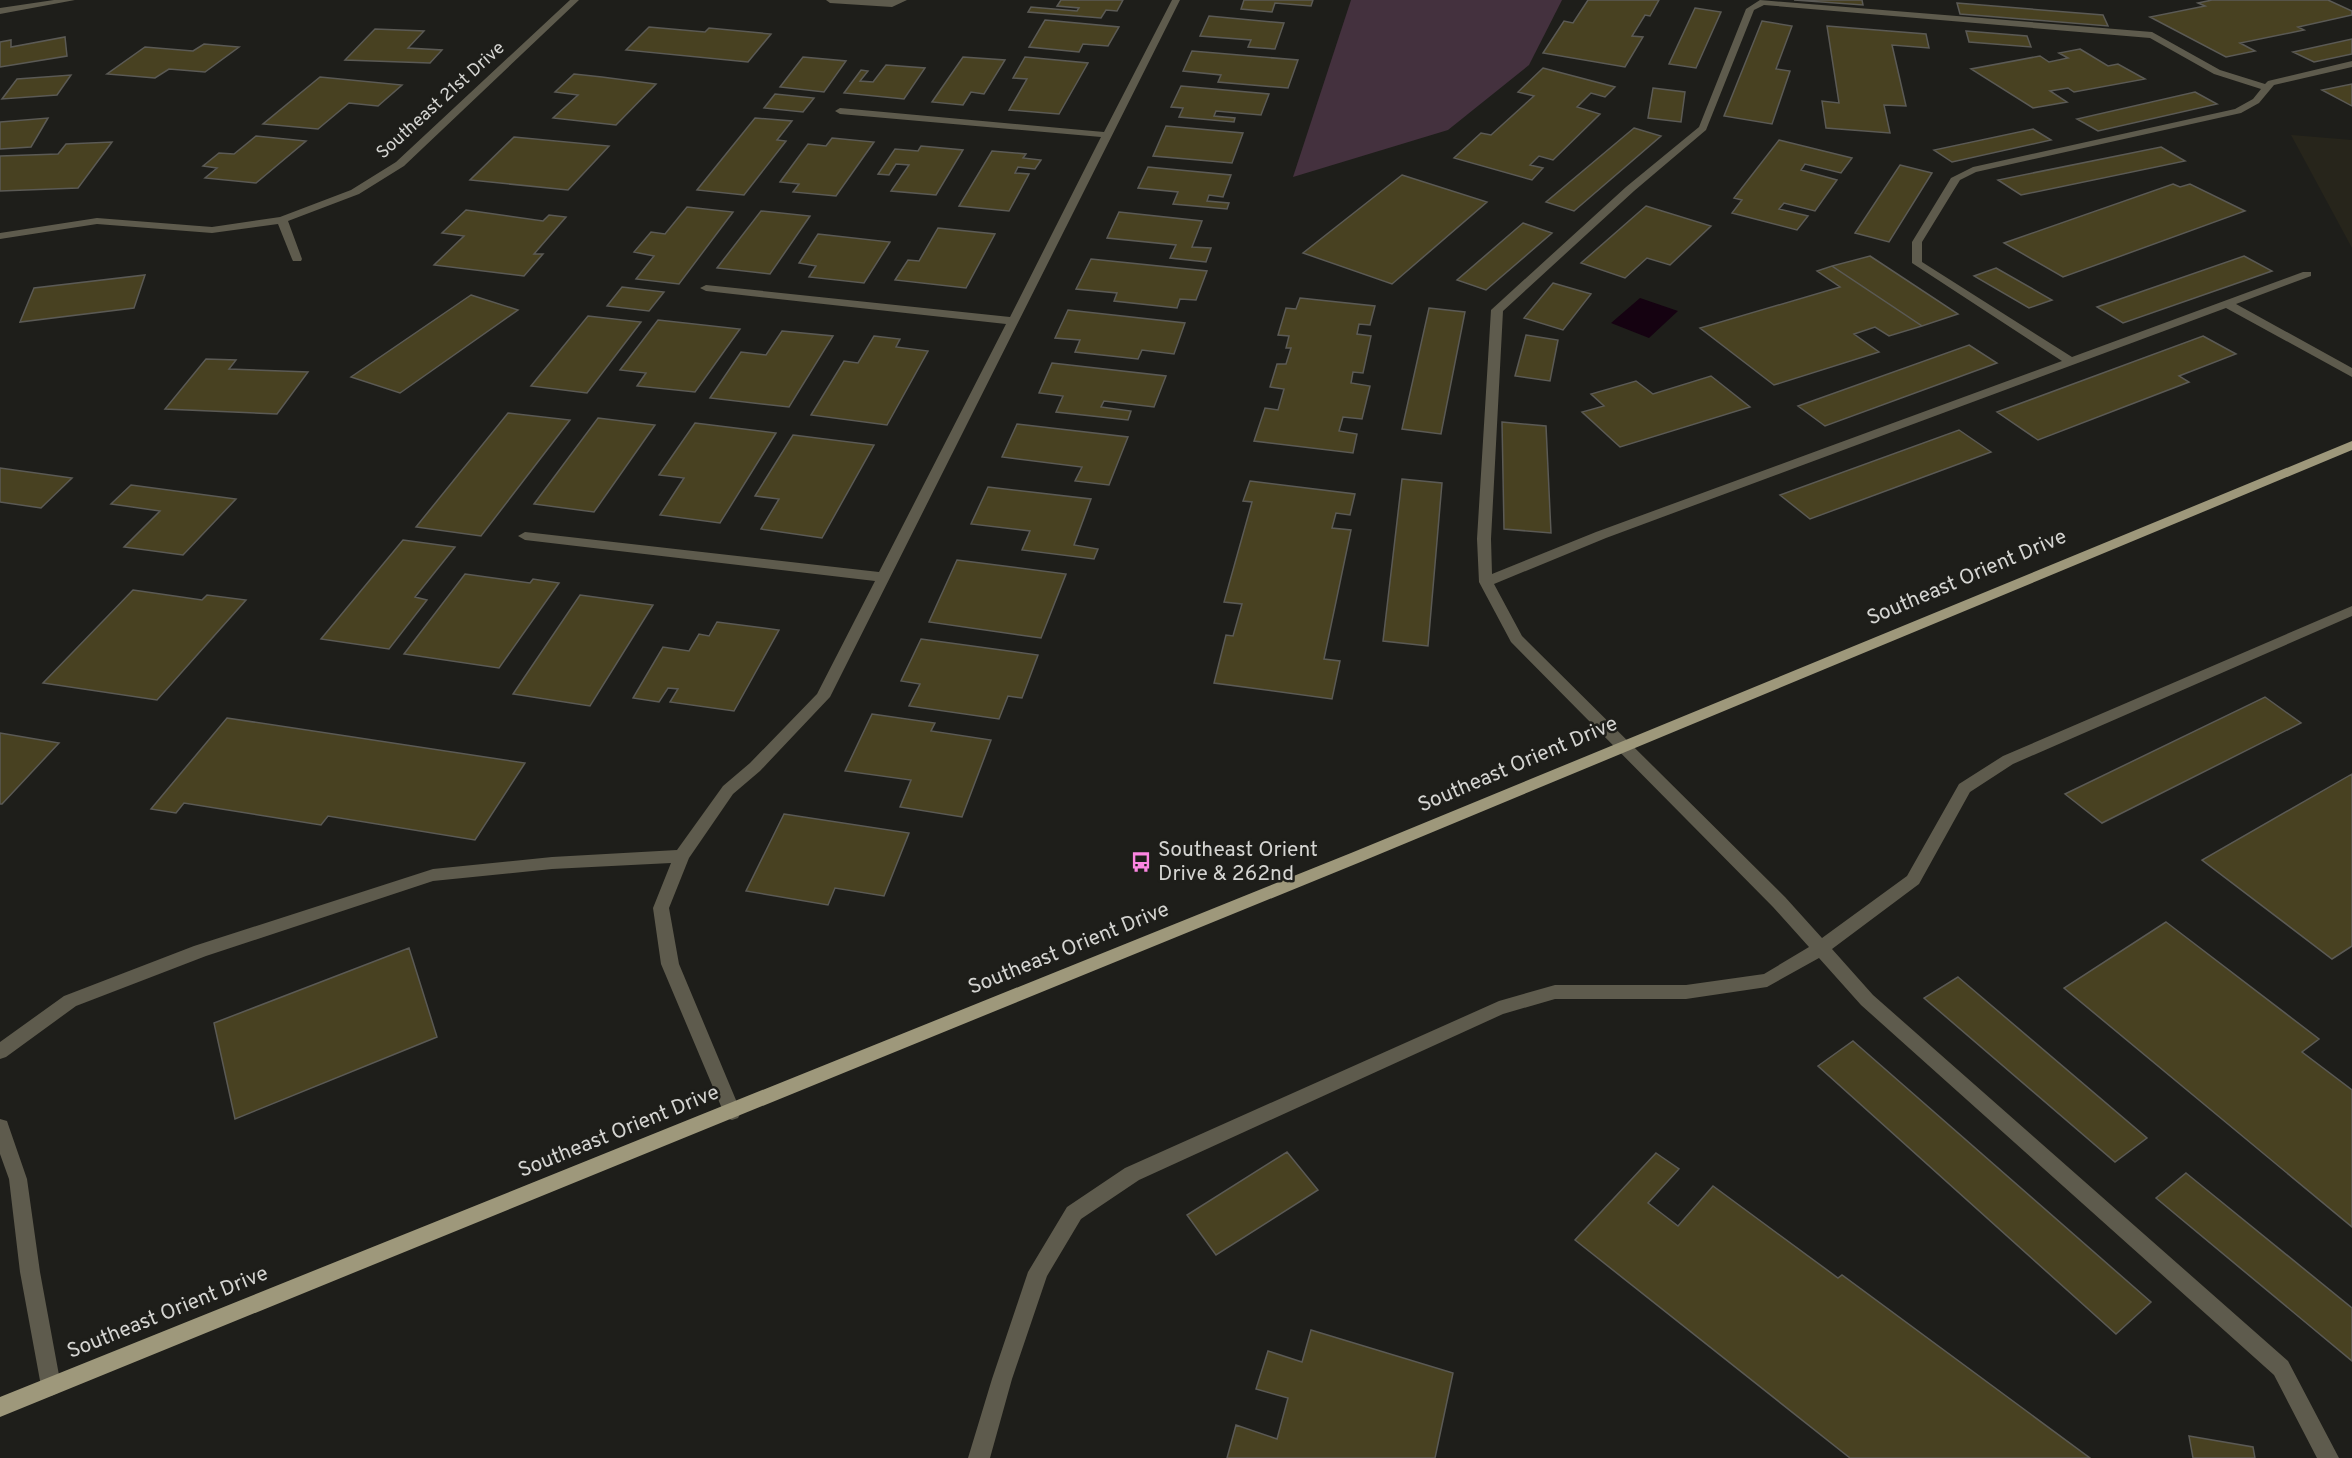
<svg xmlns="http://www.w3.org/2000/svg" width="2352" height="1458" font-family="Overpass,sans-serif">
<style>
.built{fill:#27251b}
.green{fill:#44313e}
.water{fill:#150211}
.building{fill:#484121;stroke:#5b5a55;stroke-width:1.5}
.lines{fill:none;stroke-linecap:round;stroke-linejoin:round}
.minor{fill:#5e5b4d;fill-rule:evenodd}
.major{fill:#9e987b;fill-rule:evenodd}
.labels{text-anchor:middle;dominant-baseline:central;stroke-width:5;stroke-linejoin:round;paint-order:stroke}
.far-street-label{font-size:18px;fill:#d5d5d2;stroke:#1e1e1a}
.street-label{font-size:21px;fill:#d5d5d2;stroke:#1e1e1a}
.poi-label{font-size:21px;fill:#d5d5d2;stroke:#1e1e1a;text-anchor:start}
</style>
<rect width="100%" height="100%" fill="#1e1e1a"/>
<path class="built" d="M2292,135L2352,140V248L2291,135Z"/>
<path class="green" d="M1351,0H1562L1529,65L1448,130L1293,177Z"/>
<path class="water" d="M1640,298L1678,311L1649,338L1611,323Z"/>
<path class="building" d="M1061,0H1123L1117,11L1106,10L1101,18L1028,12L1031,7L1077,11L1079,8L1057,6Z
M1244,0H1313L1311,6L1275,3L1272,12L1241,9Z
M1588,0H1659L1650,16L1645,15L1632,36L1643,37L1625,67L1543,53L1564,21L1573,23Z
M1794,0H1862L1863,5Z
M2212,0H2328L2352,11V15L2298,27L2304,30L2240,43L2255,51L2226,57L2150,17L2205,6L2198,3Z
M1957,3L2103,15L2108,26L1960,14Z
M1695,8L1721,12L1696,68L1669,64Z
M1209,16L1284,23L1275,49L1248,47L1251,40L1200,36Z
M1045,20L1119,27L1108,46L1083,44L1079,52L1029,47Z
M1762,21L1792,26L1776,69L1790,71L1772,124L1724,116Z
M1827,26L1926,34L1929,48L1892,45L1906,106L1884,105L1890,133L1826,128L1822,101L1839,103Z
M649,27L705,32L709,28L771,34L748,62L626,50Z
M375,29L424,31L408,48L442,50L430,63L345,60Z
M1966,31L2027,36L2031,47L1969,42Z
M65,37L67,56L0,67V42L11,40V47Z
M2352,39V54L2314,62L2293,52Z
M204,44L239,47L205,72L169,69L155,78L107,74L145,47L193,51Z
M2080,49L2108,66L2118,64L2145,79L2074,92L2068,88L2050,91L2067,102L2033,108L1971,69L2040,56L2049,62L2068,58L2059,53Z
M1192,51L1298,60L1288,88L1218,82L1221,75L1183,71Z
M803,57L846,61L824,92L780,87Z
M963,57L1005,60L984,94L971,92L963,105L932,102Z
M1025,57L1088,63L1059,114L1009,110L1027,79L1013,78Z
M886,65L925,68L904,99L844,93L861,70L868,71L860,81L873,82Z
M1543,68L1615,87L1605,97L1591,93L1577,107L1600,114L1553,160L1539,156L1530,165L1543,168L1532,180L1454,158L1481,133L1491,135L1534,96L1518,92Z
M574,74L602,77L656,84L616,125L553,118L578,95L555,92Z
M71,75L57,95L2,99L17,79Z
M320,77L402,85L378,106L349,103L318,129L263,124Z
M2352,84V106L2322,90Z
M1181,86L1269,94L1261,115L1216,111L1214,116L1235,118L1234,122L1179,117L1183,108L1171,107Z
M1653,88L1685,92L1681,122L1648,118Z
M2195,92L2217,104L2098,131L2077,119Z
M775,94L814,98L803,112L764,108Z
M48,118L31,147L0,149V122Z
M755,118L792,121L777,140L786,141L744,195L697,190Z
M1166,126L1243,133L1232,163L1153,156Z
M1634,128L1661,136L1574,211L1546,202Z
M2033,129L2051,140L1952,162L1934,150Z
M256,136L306,141L256,183L205,178L217,168L203,166L219,153L234,154Z
M514,137L609,146L568,190L470,180Z
M832,138L874,142L836,196L793,192L799,184L780,182L808,144L826,146Z
M1779,140L1852,158L1841,173L1805,164L1801,170L1837,180L1815,211L1784,203L1779,209L1808,216L1797,230L1732,213L1742,200L1734,198Z
M112,142L78,188L0,191V156L58,154L66,144Z
M921,146L963,150L936,195L891,191L909,165L896,164L889,175L878,174L895,149L918,151Z
M2161,147L2185,161L2021,195L1998,180Z
M992,151L1026,154L1023,158L1041,160L1035,169L1018,167L1015,173L1029,174L1009,211L959,206Z
M1900,165L1932,173L1889,242L1855,233Z
M1148,167L1231,175L1223,197L1209,195L1207,201L1229,203L1227,209L1173,204L1178,192L1138,188Z
M1402,175L1487,202L1392,284L1303,253Z
M2173,184L2180,187L2190,184L2245,211L2063,277L2004,243Z
M1646,206L1711,226L1670,265L1647,258L1625,278L1581,263Z
M687,207L733,212L679,284L636,279L654,256L634,252L651,232L665,234Z
M466,210L543,221L549,215L566,217L534,254H543L524,276L434,265L464,236L442,233Z
M761,211L810,216L770,274L717,268Z
M1119,212L1202,221L1192,247L1211,248L1206,262L1170,258L1176,245L1107,238Z
M1523,223L1552,233L1486,290L1457,280Z
M938,228L995,234L966,288L895,280L908,260L919,261Z
M818,234L890,242L864,283L809,277L816,266L799,263Z
M1870,256L1958,314L1922,326L1832,266Z
M2244,256L2272,271L2123,323L2097,307Z
M1091,259L1207,271L1196,300L1180,299L1177,308L1114,301L1117,293L1076,289Z
M1832,266L1922,326L1889,336L1875,327L1854,334L1879,352L1774,385L1700,328L1840,287L1817,271Z
M1996,268L2052,300L2029,308L1974,276Z
M145,275L134,308L20,322L34,288Z
M1553,283L1591,294L1563,330L1524,318Z
M622,287L664,292L649,311L607,306Z
M471,295L518,310L400,393L351,377Z
M1300,298L1375,306L1370,325L1359,324L1357,334L1371,336L1363,373L1353,372L1351,383L1370,386L1362,419L1343,417L1339,431L1357,434L1353,453L1254,441L1265,408L1278,410L1284,389L1270,387L1277,364H1286L1291,348H1286L1289,336L1278,335L1286,308L1296,309Z
M1429,308L1465,312L1441,434L1402,429Z
M1068,310L1185,323L1174,354L1142,350L1138,359L1075,352L1080,340L1055,338Z
M588,316L641,322L587,393L531,386Z
M658,320L740,329L695,392L637,386L646,373L620,370Z
M782,331L833,336L789,407L710,398L741,352L766,355Z
M1526,335L1558,340L1550,381L1515,376Z
M874,336L900,339L896,347L928,351L887,425L811,415L844,361L858,363Z
M2203,336L2236,354L2179,376L2189,382L2038,440L1997,412Z
M1969,345L1997,363L1825,426L1798,406Z
M206,359L236,360L229,369L308,372L277,414L165,409Z
M1052,363L1166,376L1154,407L1104,401L1101,407L1131,411L1128,420L1056,412L1063,396L1039,393Z
M1711,376L1750,407L1620,447L1582,412L1604,406L1591,394L1636,381L1653,394Z
M508,413L570,420L481,536L416,527Z
M598,418L655,425L594,512L534,504Z
M1502,422L1546,426L1551,533L1504,529Z
M695,423L776,433L720,523L660,515L684,478L659,475Z
M1017,424L1128,437L1109,485L1075,481L1082,467L1002,457Z
M1959,430L1991,452L1810,519L1780,495Z
M793,435L874,445L822,538L761,529L779,499L755,496Z
M0,468L72,478L41,508L0,502Z
M1402,479L1442,483L1428,646L1383,641Z
M1250,481L1355,494L1350,515L1336,513L1332,528L1351,530L1324,659L1340,661L1332,699L1214,683L1226,635L1233,636L1242,604L1224,602L1252,502L1243,501Z
M131,485L236,499L183,555L124,547L160,511L111,504Z
M988,487L1091,499L1074,545L1098,549L1094,559L1022,550L1030,531L971,524Z
M403,540L455,547L415,597L427,600L389,649L321,639Z
M957,560L1066,574L1041,638L929,622Z
M465,574L530,583L533,579L559,583L499,668L404,654Z
M133,590L202,600L207,595L246,600L157,700L43,683Z
M580,595L653,605L590,706L513,694Z
M717,622L779,630L734,711L670,702L678,689L668,688L659,702L633,698L663,647L689,651L699,634L709,636Z
M921,639L1038,655L1022,698L1008,696L999,719L909,706L920,684L901,681Z
M2265,697L2301,723L2102,823L2065,794Z
M872,714L935,723L931,731L991,740L962,817L900,807L911,780L845,771Z
M227,718L525,763L475,840L328,816L321,825L184,803L176,813L151,809Z
M0,733L59,743L2,804H0Z
M2352,774V946L2332,959L2202,860Z
M784,814L909,833L884,896L835,888L828,905L746,891Z
M2166,922L2319,1039L2302,1052L2352,1090V1227L2064,988Z
M409,948L437,1037L235,1119L214,1023Z
M1958,977L2147,1138L2115,1162L1924,998Z
M1853,1041L2151,1302L2116,1334L1818,1066Z
M1287,1152L1318,1190L1216,1255L1187,1215Z
M1656,1153L1679,1169L1648,1203L1678,1226L1713,1186L1838,1278L1842,1275L2090,1458H1850L1575,1240Z
M2186,1173L2352,1308V1361L2156,1198Z
M1311,1330L1453,1373L1435,1458H1227L1236,1425L1277,1439L1288,1398L1256,1389L1268,1351L1302,1362Z
M2189,1436L2253,1447L2255,1458H2193Z"/>
<g class="lines">
<path class="minor" d="M54,0H75L0,14V8Z
M570,0H579L404,166L359,194L288,221L302,259L301,261H293L292,259L278,224L212,233L97,224L0,239V233L97,218L212,227L280,217L351,190L396,162Z
M826,0H907L892,7L830,3Z
M1172,0H1180L830,697L760,771L733,794L689,858L669,908L679,964L741,1112L738,1118L732,1120L726,1118L661,964L653,908L671,863L552,869L433,881L206,956L76,1006L6,1057L0,1059V1042L64,996L194,946L433,869L552,857L677,850L723,786L750,763L817,694L875,581L525,540L518,536L525,532L879,572L1006,324L706,291L700,288L706,285L1010,317L1101,137L840,114L835,111L840,108L1104,132Z
M1760,0L2152,32L2220,70L2265,84L2268,81L2352,61V67L2274,85L2259,103L2241,113L1976,172L1960,180L1922,242V262L2072,357L2303,272H2311V276L2236,304L2352,368V377L2226,308L1606,538L1494,584L1522,636L1785,897L1822,938L1907,876L1959,784L2003,756L2352,606V616L2013,764L1970,792L1919,884L1832,949L1873,995L2288,1361L2339,1458H2317L2274,1375L1861,1005L1819,958L1767,987L1686,999H1555L1503,1014L1139,1180L1081,1219L1047,1276L1012,1379L990,1458H968L992,1379L1028,1272L1067,1207L1125,1168L1499,1001L1555,985H1686L1764,974L1809,947L1773,907L1511,642L1479,582L1477,539L1491,310L1626,187L1699,127L1746,9ZM1764,5L2150,38L2214,74L2261,89L2253,99L2235,109L1973,167L1951,178L1912,242V263L2062,361L1596,532L1492,574L1491,539L1503,311L1634,191L1706,130L1754,10Z
M0,1119L7,1121L9,1127L27,1179L40,1272L61,1386L58,1393L51,1396L44,1393L41,1386L20,1272L9,1179L0,1154Z"/>
<path class="major" d="M2352,441V450L1363,861L0,1417V1397L1351,853Z"/>
</g>
<defs>
<g id="bus-bare" transform="scale(1.62)"><path d="M-5-6H5V4H4V6H2V4H-2V6H-4V4H-5ZM-3.5-4V0h7V-4ZM-3.5 1.2v1.5H-2V1.2ZM2 1.2v1.5H3.5V1.2Z" fill="#fd86e2" stroke="#1e1e1a" stroke-width="2.5" paint-order="stroke"/></g>
</defs>
<g fill-rule="evenodd">
<use href="#bus-bare" x="1141" y="862"/>
</g>
<g class="labels">
<g class="far-street-label">
<text transform="translate(441 101) rotate(-42)">Southeast 21st Drive</text>
</g>
<g class="street-label">
<text transform="translate(1967 578) rotate(-23)">Southeast Orient Drive</text>
<text transform="translate(1518 765) rotate(-23)">Southeast Orient Drive</text>
<text transform="translate(1069 949) rotate(-22)">Southeast Orient Drive</text>
<text transform="translate(619 1132) rotate(-22)">Southeast Orient Drive</text>
<text transform="translate(168 1313) rotate(-22)">Southeast Orient Drive</text>
</g>
<g class="poi-label">
<text x="1158" y="850">Southeast Orient<tspan x="1158" dy="24">Drive &amp; 262nd</tspan></text>
</g>
</g>
</svg>
